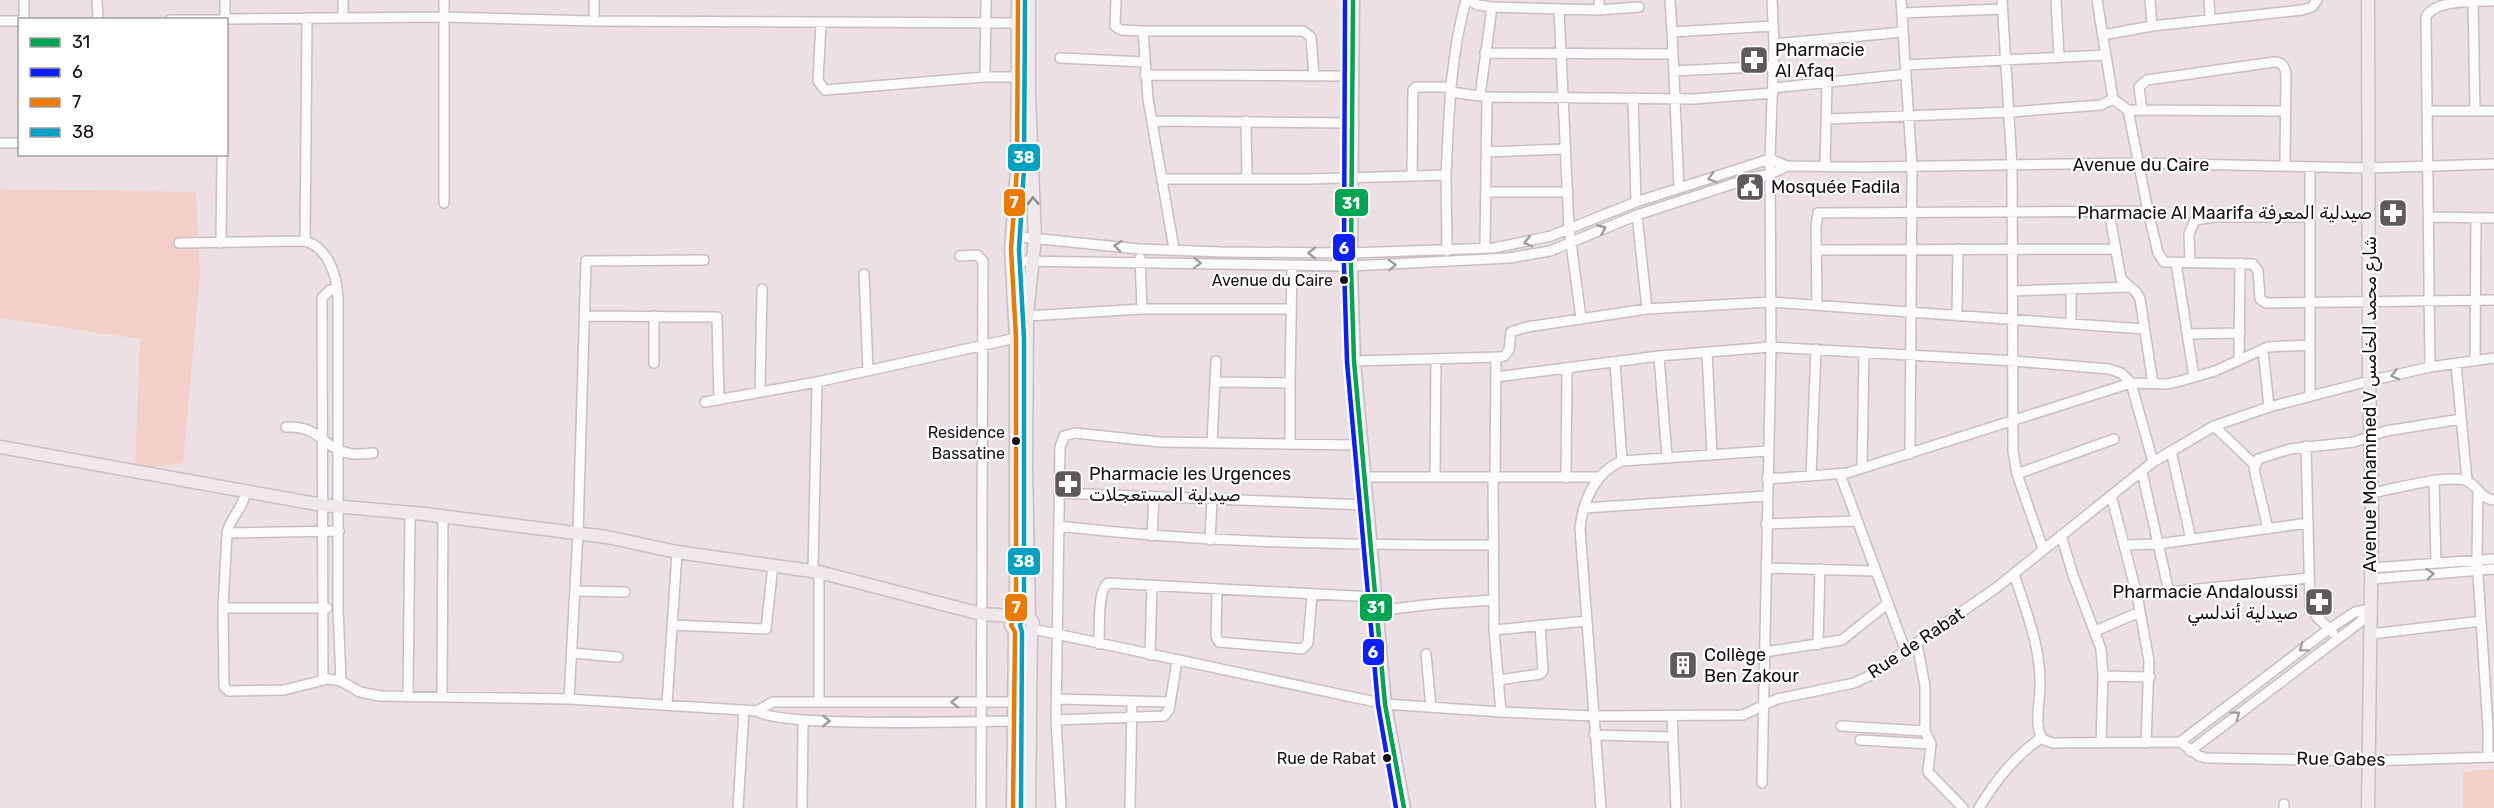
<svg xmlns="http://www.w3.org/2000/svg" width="2494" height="808" font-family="Rubik,Cairo,sans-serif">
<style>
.green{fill:#f4cfc7}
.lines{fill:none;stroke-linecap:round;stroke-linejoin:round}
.minor-casing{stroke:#c8bec1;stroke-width:12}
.major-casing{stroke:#c6bfc1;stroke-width:15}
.minor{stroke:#fcfafb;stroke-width:9}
.major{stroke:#f1e8ee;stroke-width:12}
.bus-1-casing{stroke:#fff;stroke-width:9}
.bus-2-casing{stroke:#fff;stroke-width:9}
.bus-3-casing{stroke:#fff;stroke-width:9}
.bus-4-casing{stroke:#fff;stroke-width:9}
.bus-1{stroke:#00a651;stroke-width:4.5}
.bus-2{stroke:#0c20ff;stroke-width:4.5}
.bus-3{stroke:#ed7901;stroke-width:4.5}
.bus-4{stroke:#01a1c5;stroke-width:4.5}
.oneway{stroke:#a09c9d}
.oneway2{stroke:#8e868b}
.bus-dot{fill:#160e11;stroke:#fff;stroke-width:2}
.labels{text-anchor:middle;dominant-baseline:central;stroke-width:4.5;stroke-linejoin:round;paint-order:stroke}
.bus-label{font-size:16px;fill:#160e11;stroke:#fff;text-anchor:end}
.poi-label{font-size:18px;fill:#160e11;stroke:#fff;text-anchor:start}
.street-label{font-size:18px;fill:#160e11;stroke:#fff}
.line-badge{stroke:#fff;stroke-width:2}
.badge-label{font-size:16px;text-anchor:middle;font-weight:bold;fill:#fff}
</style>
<rect width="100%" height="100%" fill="#ede0e4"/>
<path class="green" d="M0,189L196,192L200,275L183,463L135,470L140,339L0,318Z
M2494,769V808H2463V772Z"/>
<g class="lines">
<g class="minor-casing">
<path id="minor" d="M97,0L98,20
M225,0V19L444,17L594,21L1018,23
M343,0V18
M444,0V203
M1116,0L1115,26L1121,30L1143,31
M1468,0L1478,5L1492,7L1599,10V0
M1670,0L1672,32
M1901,0L1912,167L1910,454
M2002,0L2012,166L2013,451L2017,474L2043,549
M2056,0L2059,57
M2097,0L2113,99
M2150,0L2152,26
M2209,0L2210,19
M2473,0L2475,110
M1559,9L1569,228L1581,318
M1599,10L1639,7
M1902,13L2002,9
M24,20V0
M170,20H225
M0,21H20
M594,21V0
M821,23L818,81L825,90L985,77H1017
M2103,35L2152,26L2302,10L2312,7L2317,0
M1774,44L1903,32
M1485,53L1673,54
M1060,58L1145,62
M1906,65L2105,55
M1674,71L1774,66
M1145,75L1353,76
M985,77L986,0
M1773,88L1906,74
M1450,92L1480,96L1492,7
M1633,98L1636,202
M2128,110L2148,211L2158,253L2164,262L2253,264L2258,271L2260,299L2266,303L2494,300
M2142,110L2139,87L2147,80L2274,62C2283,62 2285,67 2286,75L2285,165
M2428,111H2494
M1827,119L2010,112L2101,105L2113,99L2128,110L2285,111
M1152,121L1352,123
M1246,121L1247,179
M0,143H20
M1487,152L1566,149
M1825,166L1827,83
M2310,167V395
M1446,175L1447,251
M1412,176L1413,90L1416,87H1451
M1162,179H1308L1446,175C1449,116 1450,57 1466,0
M1679,188L1672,32L1773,26
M1486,192H1568
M2109,211L2121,279L2136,292L2140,299L2153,384
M1637,215L1647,309
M2429,217L2494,218
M1011,236L1139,249L1222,252L1351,253L1494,248L1551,236L1636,202L1770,159L1787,166L1863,167L2138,163L2368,168L2494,164
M305,241L307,18
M179,243L305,241C329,248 337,276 338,299V609L341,681
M221,243L222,154
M1485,248L1487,97L1694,99L1773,93
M1174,249L1148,99L1143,31H1303L1311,37L1314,76
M1817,250L2115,249
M960,256L977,255L983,261L981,808
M1140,258L1142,309
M1012,261L1351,266L1509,258L1550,251L1637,215L1751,178L1771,174L1787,166
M2190,262L2189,234L2195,220L2215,217H2309
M2176,263L2194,377
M864,274L868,370
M2071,289V324
M2013,291L2129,287
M1817,305L1816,227L1818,213L2148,211
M584,316L717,317L719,400
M1027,316L1142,309H1291
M1957,316L1958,249
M2188,334L2240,333
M2263,349L2269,407
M1707,352L1712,455
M1659,356L1667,457
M2239,360L2240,263
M1354,361L1500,357L1504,356L1509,350L1511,332L1527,327L1647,309L1770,302L2144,329
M2475,361L2476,218
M1615,362L1622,461
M654,363V316
M2456,364L2467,480
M2430,367L2426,17C2434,0 2475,1 2494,1
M1496,377L1659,356L1771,347L2014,361L2109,369L2121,373L2131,383L2166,384L2177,382L2215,371L2268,347L2309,345
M1215,382L1216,361
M1290,383L1292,266
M760,392L762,289
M705,402L817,382
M2214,426L2255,465
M286,427C322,426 321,447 348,453C356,455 365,454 373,453
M1212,443L1215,382L1290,383V444
M2306,446L2310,606L2317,617L2333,633
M2171,451L2191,539
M1862,468L1864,352
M2142,472L2169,592L2308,578
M1840,474L1906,652
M2017,474L2114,439
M1811,476L1816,349
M1364,477H1598
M1435,477L1436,360
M1493,477L1494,630L1501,712
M1495,478L1496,357
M1566,478L1567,368
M1767,479L1847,473L2131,383L2153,462
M2434,481L2436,563
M2478,490L2477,560L2488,728V757
M245,493C244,508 230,517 227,533L223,608L224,687L229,691L284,690L328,679L341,681L360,692L380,696L569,699L757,711C778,728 974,721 1013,721
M1060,493L1366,505
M2372,493C2395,489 2442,475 2464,480C2477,483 2480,499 2494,500
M2111,495L2137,595L2149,661L2146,743
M1585,508L1766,496
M1766,524L1857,521
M1059,526C1204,543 1348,545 1494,545
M2268,529L2254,469L2258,459L2290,449L2354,442L2386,431L2461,419
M227,533L339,531
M2061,535L2073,575L2101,649L2103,676L2101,743
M1152,536L1154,497
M1210,540L1212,499
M2125,545L2158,544L2308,523
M1766,568L1875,571
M2372,568L2494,559
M813,571L817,382L1016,338
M2014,574C2026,611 2041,647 2040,687C2040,701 2033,730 2044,740L2053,743L2180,742L2199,756L2206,758L2367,761L2494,757
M2372,579L2494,569
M1217,589L1216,636L1219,642L1302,649L1308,643L1312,594
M575,591L625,592
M223,608H327
M1375,611L1434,604L1493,600
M672,625L766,629L773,565
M1033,629L1385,704L1501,712L1593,716L1743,715L1777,699L1854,683L1869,676L1996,588L2153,462L2214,426L2269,407L2369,381L2430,367L2494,358
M1494,630L1587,621
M2095,631L2140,612
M2371,634L2481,621
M1099,644C1100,629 1097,591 1108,583L1373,597
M1917,644L1925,686V731L1931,744L1928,772L1963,808
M1818,645L1820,569
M1765,652L1842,640L1887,604
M572,653L618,657
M1426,654L1431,707
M1150,655L1152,585
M2103,676L2150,677
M323,680L322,298L330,290L337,289
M1499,680L1540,674L1543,671L1540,625
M442,696L443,516
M408,697L410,513
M569,699L578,532L586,261L704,260
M1057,699L1170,702
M819,700V572
M667,704L677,552
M757,711L773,702H1013
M1672,715L1676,808
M1056,720L1164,716L1169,710L1177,661
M1841,726L1925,731
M1594,735L1673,737
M1860,740L1931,744
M2180,742L2329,629L2355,612L2371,609
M2190,751L2359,623L2371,609
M1762,783L1771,347L1770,159L1774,44L1772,0
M2284,804V808
M738,808L744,710
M802,808L803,721
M1061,808L1056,720L1060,447L1064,436L1075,433L1160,442L1361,445
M1130,808L1132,701
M1601,808L1580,528C1583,501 1595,472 1622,461L1767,451
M1979,808C1996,780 2014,757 2041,738"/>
</g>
<g class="major-casing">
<path id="major" d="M1353,0L1351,266L1354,361L1385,704L1404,808
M2368,0L2369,381L2372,512L2368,808
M0,447L322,505L424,514L607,537L677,552L819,572L981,614L1015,616
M1016,615V338L1011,249L1017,169L1018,0
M1013,808L1015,632L1011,625L1015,616L1021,614
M1029,808L1031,631L1033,624L1029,616L1026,468L1027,316L1035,238L1029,98V0"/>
</g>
<use href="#minor" class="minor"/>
<use href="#major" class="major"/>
<g class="bus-1-casing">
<path id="bus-1" d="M1353,0L1351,266L1354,361L1385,704L1404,808"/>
</g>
<g class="bus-2-casing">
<path id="bus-2" d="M1345,0L1344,266L1347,362L1378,705L1396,808"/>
</g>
<g class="bus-3-casing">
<path id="bus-3" d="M1013,808L1015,632L1011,625L1016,615V338L1011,249L1017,169L1018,0"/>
</g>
<g class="bus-4-casing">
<path id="bus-4" d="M1021,808L1022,632L1020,625L1024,615V338L1019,249L1024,169L1025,0"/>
</g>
<use href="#bus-1" class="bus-1"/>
<use href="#bus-2" class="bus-2"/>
<use href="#bus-3" class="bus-3"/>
<use href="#bus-4" class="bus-4"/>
</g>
<defs><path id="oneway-chevron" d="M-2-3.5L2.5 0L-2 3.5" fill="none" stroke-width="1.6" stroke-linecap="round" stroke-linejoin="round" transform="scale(1.5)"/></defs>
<g class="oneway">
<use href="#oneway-chevron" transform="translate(1712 178) rotate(163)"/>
<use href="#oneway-chevron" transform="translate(1602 229) rotate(-23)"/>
<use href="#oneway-chevron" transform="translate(1528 242) rotate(167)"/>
<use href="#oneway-chevron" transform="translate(1118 246) rotate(-174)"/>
<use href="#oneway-chevron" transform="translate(1312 253) rotate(-180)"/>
<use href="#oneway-chevron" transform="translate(1197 263) rotate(2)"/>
<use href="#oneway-chevron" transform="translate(1392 265) rotate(-2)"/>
<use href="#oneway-chevron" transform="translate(2395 375) rotate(167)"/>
<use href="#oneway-chevron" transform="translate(2430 574) rotate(-5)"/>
<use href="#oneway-chevron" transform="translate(2303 648) rotate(143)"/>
<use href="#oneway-chevron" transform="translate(955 702) rotate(179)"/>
<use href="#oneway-chevron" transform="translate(2236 715) rotate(-37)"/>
<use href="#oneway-chevron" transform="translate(826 721)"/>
</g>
<use class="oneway2" href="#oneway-chevron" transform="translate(1033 201) rotate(-92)"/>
<defs>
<g id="pharmacy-square" transform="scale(1.5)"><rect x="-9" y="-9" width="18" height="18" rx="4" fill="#61585b" stroke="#fff"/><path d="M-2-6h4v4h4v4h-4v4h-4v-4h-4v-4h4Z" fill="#fff"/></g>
<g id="civic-square" transform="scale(1.5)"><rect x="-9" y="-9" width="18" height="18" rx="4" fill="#61585b" stroke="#fff"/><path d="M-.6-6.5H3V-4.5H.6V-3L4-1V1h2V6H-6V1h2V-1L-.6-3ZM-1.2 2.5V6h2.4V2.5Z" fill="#fff"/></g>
<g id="building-square" transform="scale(1.5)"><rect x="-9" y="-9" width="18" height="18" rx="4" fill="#61585b" stroke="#fff"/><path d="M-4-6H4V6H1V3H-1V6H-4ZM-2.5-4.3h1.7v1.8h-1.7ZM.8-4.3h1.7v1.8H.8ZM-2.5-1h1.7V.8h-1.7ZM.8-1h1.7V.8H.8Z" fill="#fff"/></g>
</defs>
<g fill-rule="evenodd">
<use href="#pharmacy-square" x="1754" y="60"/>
<use href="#civic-square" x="1750" y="187"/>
<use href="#pharmacy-square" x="2393" y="213"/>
<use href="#pharmacy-square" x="1068" y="484"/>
<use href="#pharmacy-square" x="2319" y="602"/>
<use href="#building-square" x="1683" y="665"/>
</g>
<g class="bus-dot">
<circle cx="1344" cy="280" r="5"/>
<circle cx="1016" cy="441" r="5"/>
<circle cx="1387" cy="758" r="5"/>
</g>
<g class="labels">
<g class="bus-label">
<text x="1333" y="280">Avenue du Caire</text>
<text x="1005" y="432">Residence<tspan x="1005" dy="21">Bassatine</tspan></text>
<text x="1376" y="758">Rue de Rabat</text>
</g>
<g class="poi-label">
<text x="1775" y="50">Pharmacie<tspan x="1775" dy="21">Al Afaq</tspan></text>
<text x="1771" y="187">Mosquée Fadila</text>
<text x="2372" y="213" text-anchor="end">Pharmacie Al Maarifa صيدلية المعرفة</text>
<text x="1089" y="474">Pharmacie les Urgences<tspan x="1089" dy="21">صيدلية المستعجلات</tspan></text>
<text x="2298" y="592" text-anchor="end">Pharmacie Andaloussi<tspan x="2298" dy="21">صيدلية أندلسي</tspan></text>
<text x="1704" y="655">Collège<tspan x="1704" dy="21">Ben Zakour</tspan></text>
</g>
<g class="street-label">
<text x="2141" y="165">Avenue du Caire</text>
<text transform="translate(2370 404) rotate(-90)">Avenue Mohammed V شارع محمد الخامس</text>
<text transform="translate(1916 643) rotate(-34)">Rue de Rabat</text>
<text transform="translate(2341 759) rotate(1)">Rue Gabes</text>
</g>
</g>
<g class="line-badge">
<rect x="1007" y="143" width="34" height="29" rx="6" fill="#01a1c5"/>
<rect x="1003" y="188" width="23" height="29" rx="6" fill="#ed7901"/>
<rect x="1334" y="188" width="35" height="29" rx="6" fill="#00a651"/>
<rect x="1332" y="233" width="24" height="29" rx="6" fill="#0c20ff"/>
<rect x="1007" y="547" width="34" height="29" rx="6" fill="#01a1c5"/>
<rect x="1359" y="593" width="34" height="29" rx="6" fill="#00a651"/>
<rect x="1004" y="593" width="24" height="29" rx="6" fill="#ed7901"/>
<rect x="1362" y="638" width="23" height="28" rx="6" fill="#0c20ff"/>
</g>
<g class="badge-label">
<text x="1024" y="163">38</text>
<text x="1014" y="208">7</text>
<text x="1351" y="209">31</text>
<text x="1344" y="254">6</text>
<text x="1024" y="567">38</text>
<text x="1376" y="613">31</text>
<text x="1016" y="613">7</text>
<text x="1373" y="658">6</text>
</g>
<rect x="18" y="18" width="210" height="138" fill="#ffffff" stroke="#a29fa0" stroke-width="1.5"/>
<rect x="30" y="38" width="30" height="9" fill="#00a651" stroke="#a29fa0" stroke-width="1.5"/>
<text x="72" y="48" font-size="18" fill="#160e11">31</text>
<rect x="30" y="68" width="30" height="9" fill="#0c20ff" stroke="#a29fa0" stroke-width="1.5"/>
<text x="72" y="78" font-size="18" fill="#160e11">6</text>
<rect x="30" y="98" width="30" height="9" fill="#ed7901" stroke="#a29fa0" stroke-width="1.5"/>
<text x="72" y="108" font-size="18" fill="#160e11">7</text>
<rect x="30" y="128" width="30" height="9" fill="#01a1c5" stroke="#a29fa0" stroke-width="1.5"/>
<text x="72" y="138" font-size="18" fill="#160e11">38</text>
</svg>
